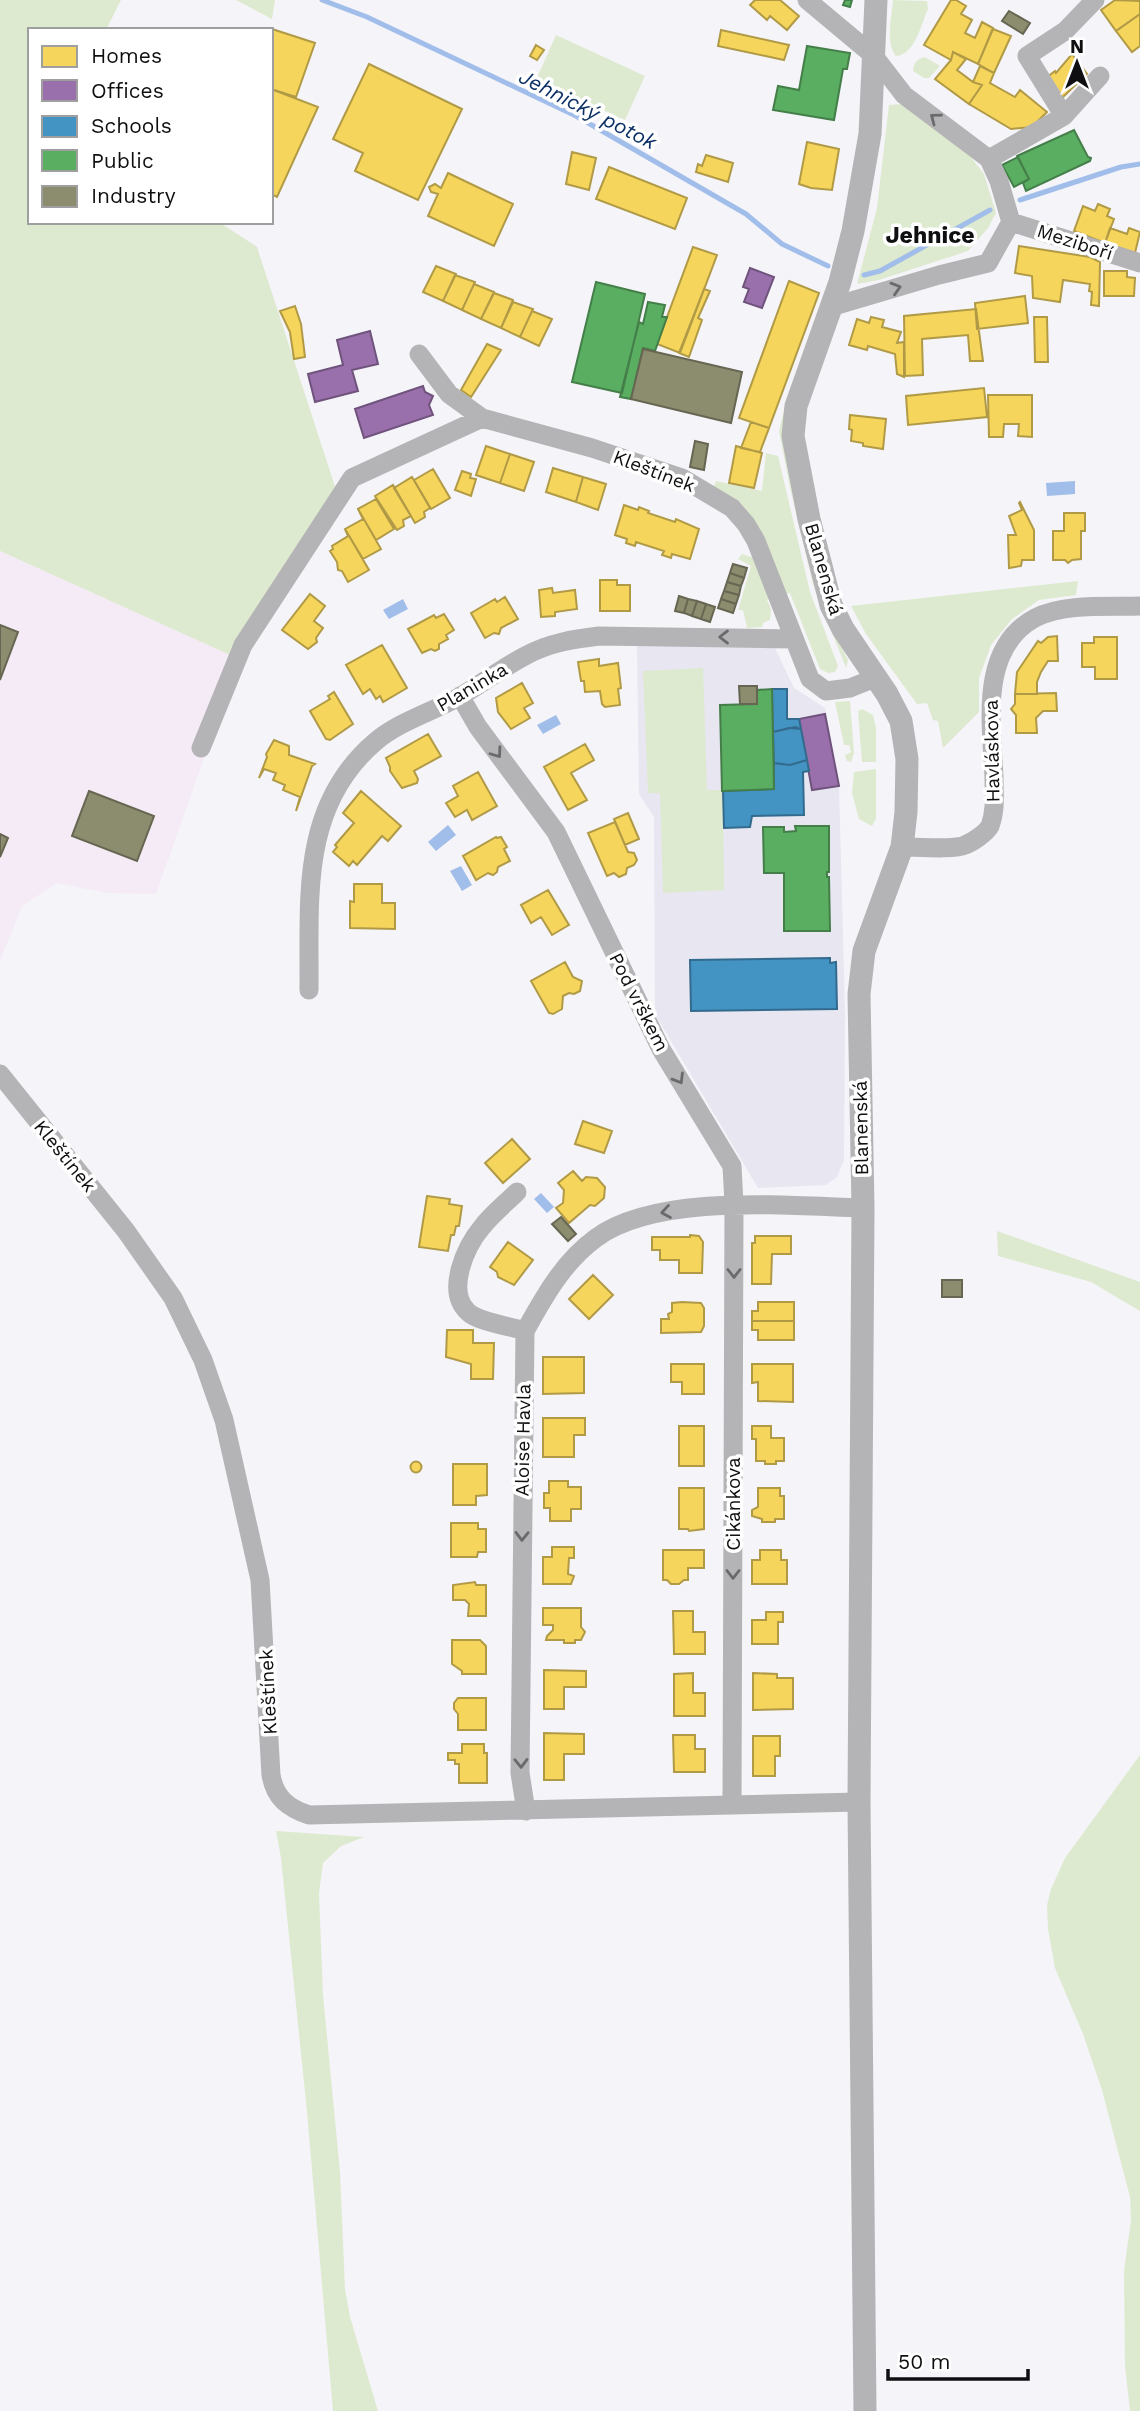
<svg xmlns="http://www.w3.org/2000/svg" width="1140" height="2411" font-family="'Work Sans',sans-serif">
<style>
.industrial{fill:#f5ebf6}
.built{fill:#e7e6f1}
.green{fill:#deeacf}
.water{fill:#a1bde9}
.homes{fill:#f6d55c;stroke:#b19a46;stroke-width:2}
.offices{fill:#9970ab;stroke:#70537d;stroke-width:2}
.schools{fill:#4393c3;stroke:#336b8e;stroke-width:2}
.public{fill:#5aae61;stroke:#447e49;stroke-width:2}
.industry{fill:#8c8c6e;stroke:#666652;stroke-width:2}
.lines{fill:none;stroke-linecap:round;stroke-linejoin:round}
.stream{stroke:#a1bde9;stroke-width:5}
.minor{stroke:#b4b3b5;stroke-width:19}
.tertiary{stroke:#b4b3b5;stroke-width:23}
.oneway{stroke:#6a696b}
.labels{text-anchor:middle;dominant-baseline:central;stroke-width:7;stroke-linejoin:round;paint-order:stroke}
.street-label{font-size:19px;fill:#0f0f11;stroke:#fff}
.water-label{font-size:21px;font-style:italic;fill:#0a3065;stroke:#fff}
.quarter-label{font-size:23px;font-weight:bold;fill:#0f0f11;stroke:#fff}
</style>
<rect width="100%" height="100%" fill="#f4f4f9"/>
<path class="industrial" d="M0,551L239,659L156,894L107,893L57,883L22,906L0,961Z"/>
<path class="built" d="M637,645L774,646L794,688L825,708L839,786L845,1013L844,1160L837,1177L826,1185L758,1188L655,1014L654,817L639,794Z"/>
<path class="green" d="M0,0H121L106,30H30V222H219L257,247L342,508L239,659L0,551Z
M236,0H275L272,19Z
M893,0L927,1L928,9C921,24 915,55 896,56C885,43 892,16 893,0Z
M556,35L645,76L625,120L536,80Z
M925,57L940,66L929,78H924L913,71C914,62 917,59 925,57Z
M903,104L963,147L984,174L996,213L988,228L968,251L879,280L857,284L877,208L889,105Z
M787,397L828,620L848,660L846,668L813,584L791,492L779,431Z
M766,453L778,456L810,592L838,666L835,672L828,673L820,669L790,593L786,594L714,486L716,481L762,491Z
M742,554L755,558L771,598L767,600L771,609L770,620L763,623L762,627L747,628L743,610H738L751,566L738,559Z
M1078,581L1076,595L1039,600L1012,619L991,645L979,678V712L943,748L938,721L933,720L927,703L917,704L866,634L851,606Z
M703,668L707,790H723L724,890L663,893L660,793H648L643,671Z
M850,701L854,753L851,762L847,761L845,755L851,752L849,745H844L835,702Z
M862,709L873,715L876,728V762H862L858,711Z
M876,769V819L872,826L859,819L852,793L854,772Z
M997,1231L1140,1282V1311L1091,1282L998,1256Z
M1140,1755V2411H1130L1125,2366L1124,2271L1131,2220L1130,2197L1102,2090L1083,2034L1055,1968L1048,1929L1047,1905L1051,1889L1065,1858Z
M276,1831L364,1837L341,1846L323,1863L319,1893L323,1995L340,2172L345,2289L350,2317L378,2411H333L307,2112L281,1858Z"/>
<path class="water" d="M1075,481V494L1047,496L1046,483Z
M403,599L408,609L389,619L383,610Z
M556,715L561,724L543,734L537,725Z
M448,825L456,835L436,851L428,842Z
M461,866L472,885L462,891L450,871Z
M541,1193L554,1207L547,1213L534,1199Z"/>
<path class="homes" d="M755,0H780L799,16L787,30L770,16L767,20L750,5Z
M951,0H956L966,6L961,14L972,20L965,33L975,38L982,22L993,28L978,64L953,52L951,60L924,45Z
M1115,0L1140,1V14L1116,31L1101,10Z
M1140,14V46L1132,52L1116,31Z
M272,29L315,43L296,97L271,89L273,82H271Z
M993,29L1011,36L994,73L978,64Z
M721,30L789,45L784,60L718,46Z
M536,45L544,50L537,60L530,56Z
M953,52L966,59L957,70L973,82L982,85L969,104L935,79L951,60Z
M1072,54L1087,74L1062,98L1046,78L1055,71L1056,73Z
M369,64L462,109L418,200L355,171L363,153L333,139Z
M980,66L994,73L990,83L1015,97L1020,90L1047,112L1032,127L1011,129L969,104L982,85L973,82Z
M271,89L318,107L277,197L271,194Z
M807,142L839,149L832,190L811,188L799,184Z
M572,152L596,158L589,190L566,184Z
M706,155L733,163L728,182L696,172L698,164L702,166Z
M609,167L687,198L675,229L596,199Z
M448,173L513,204L494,246L428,216L438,194L431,192L429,187L435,184L441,188Z
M1098,204L1110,209L1107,216L1114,219L1105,243L1074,231L1083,206L1095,211Z
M1110,228L1127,234L1129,228L1140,232L1135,253L1105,243Z
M1019,246L1090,257L1100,262L1099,306L1091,305L1092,292L1089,291L1090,284L1063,280L1060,302L1033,298L1032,276L1015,273Z
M693,247L717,255L680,353L657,344Z
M436,266L456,274L443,301L423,292Z
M1104,271H1127V277L1135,278L1134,296H1104Z
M455,275L475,282L462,310L443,301Z
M789,281L819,293L769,428L739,418Z
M474,284L494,292L481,319L462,310Z
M704,289L710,291L698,318L702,320L689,357L679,353Z
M494,293L513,300L501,328L481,319Z
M1025,296L1028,323L977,329L975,303Z
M513,302L533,309L520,337L501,328Z
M295,306L301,324L305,357L294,359L290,332L280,311Z
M976,309L983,361H970L968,335L922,339L923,375L905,376L904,316Z
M532,311L552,319L539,346L520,337Z
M871,317L884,320L882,327L901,332L897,343L904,342V377L897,374L895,354L868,346L867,350L849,345L857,319L869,323Z
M1034,317H1047L1048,362H1035Z
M487,344L501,350L471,397L461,390Z
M984,388L987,417L908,425L906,396Z
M988,395H1032V437L1018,436L1019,424H1004L1003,437H989Z
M850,415L886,419L883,449L863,446V443L851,441L852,430L849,429Z
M751,422L769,428L760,452L741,448Z
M486,446L510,454L500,483L476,475Z
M736,446L762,453L754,488L729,483Z
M510,454L534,462L524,491L500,483Z
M553,468L583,477L576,502L546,492Z
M433,469L450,498L431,509L414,480Z
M462,471L471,474L470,478L476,479L471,496L455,490Z
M412,477L430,508L424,512L425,517L415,523L394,488Z
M583,477L606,484L598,510L576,502Z
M393,485L411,516L403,520L404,526L397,530L375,496Z
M376,499L394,529L376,540L358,509Z
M1020,502L1034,530V560H1022L1021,566L1009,568L1008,535H1016L1009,516L1022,510L1019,503Z
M624,505L638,510L639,507L649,511L648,513L675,522L676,519L699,529L690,559L672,554L671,558L662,555L664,551L636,542L635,546L626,543L627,539L615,535Z
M358,509L381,549L363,559L345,529L363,519Z
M1064,513H1085V531H1081V559L1072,560L1068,563L1065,560H1053V531H1064Z
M345,529L369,570L348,582L342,571L338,570L337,562L330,551L333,549L332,546L348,536Z
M600,580H617V585H630V611H600Z
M552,588L553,593L575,590L577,609L555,612V616L541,617L539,590Z
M310,594L325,606L314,621L323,628L316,638L317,642L308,649L282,630Z
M505,597L518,619L501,628L499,634L494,633L485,638L471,613L495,599L497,602Z
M444,614L454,630L446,635L448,639L439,644V649L435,651L431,649L422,653L408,629L434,615L436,618Z
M1057,636L1058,661H1048L1041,672L1037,682V694H1015L1017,672L1038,641L1041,643L1048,637Z
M1094,637H1117V679H1095V667H1082V643H1094Z
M382,645L407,688L383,702L380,696L376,699L370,689L363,694L346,665Z
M599,659V666L618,663L621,688L618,689L620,705L605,707L602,704L600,691L585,692L584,681H581L578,662Z
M522,683L533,703L524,708L530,718L511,729L498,712L496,698Z
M334,692L353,724L330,740L326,739L310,711L330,699L328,696Z
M1056,693L1057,711H1043L1036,718L1037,733H1016V715L1011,709L1015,704V694Z
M428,734L441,756L414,771L418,779L417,783L402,788L390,771V767L386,758Z
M274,740L289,746V755L315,764L312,766L296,811L300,797L283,790L285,785L273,780L276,773L264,769L259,778L267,757L266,754Z
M585,744L594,760L571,773L587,800L568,810L544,767Z
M478,772L497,806L472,820L467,810L455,817L446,803L458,796L453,786Z
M361,791L401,826L388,841L382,836L357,865L353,861L349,866L333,852L337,847L335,845L354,823L343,813Z
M628,813L639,839L625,845L614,819Z
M615,822L628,852L634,853L637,860L634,865L627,868L626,874L619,877L614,873L607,876L588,833Z
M496,837L497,838L501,837L507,847L504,849L510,861L498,867L497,872L493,875L488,873L476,880L463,856Z
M354,884H382V903H395V929L350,928V901L354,902Z
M548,890L569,925L552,935L541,917L531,923L521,905Z
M565,962L573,977L582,981L580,991L574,994L569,993L563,996L562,1009L553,1014L549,1013L531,981Z
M583,1121L612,1131L604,1153L575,1144Z
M512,1139L530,1159L503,1183L485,1163Z
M573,1171L582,1181L586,1177L597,1178L605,1187L604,1198L595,1206L590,1205L569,1223L556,1208L563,1203L564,1190L558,1183Z
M427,1196L450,1199L449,1204L462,1206L459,1226H456L454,1235H451L448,1251L419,1247Z
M690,1235L699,1236L703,1242L702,1273H679V1260H660V1250H652V1237H690Z
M755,1236H791V1254H772L771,1284H752V1243H755Z
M508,1242L533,1260L514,1285L498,1277L497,1272L490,1267Z
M593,1275L613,1295L589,1319L569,1299Z
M682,1302L701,1303L704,1308V1326L701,1332L661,1333V1319H669L668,1314L672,1312V1303Z
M758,1302H794V1321H752V1311H758Z
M752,1321H794V1340H758V1330H752Z
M447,1330H473V1343H494L493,1379H471V1364L446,1357Z
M543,1357H584V1393L543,1394Z
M671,1364H704V1394H682V1382H671Z
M752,1364H793V1402L758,1401V1382L752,1383Z
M543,1418H585V1435H574V1457H543Z
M679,1426H704V1466H679Z
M752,1426H771V1438H784V1461H776V1464H765V1461H756V1439H752Z
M410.5 1467a5.5 5.5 0 1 1 11 0a5.5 5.5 0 1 1-11 0Z
M453,1464H487V1495L476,1496V1505H453Z
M549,1481H568V1487H581V1509H571V1521H550V1508H544V1493H549Z
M679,1488H704V1529L689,1531L688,1529H679Z
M758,1488H780V1496H784V1519H775V1522H762V1519L752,1516V1510L758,1507Z
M451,1523H478V1529H486V1552H478L477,1557H451Z
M552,1547H574V1558H569L568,1574L574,1576L571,1584H543V1557H552Z
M663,1550H704V1568H688V1580H684L679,1584H671L667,1580H663Z
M760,1550H781V1560H787V1584H752V1560H760Z
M475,1582L476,1585H486V1616H468L469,1604L465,1600H453V1585Z
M543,1608H581V1627L585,1632L581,1640H575V1643H564V1640H546L547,1636L553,1630V1625H543Z
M673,1611H693V1632H705V1654H674Z
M766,1612H783V1622H778V1644H752V1620H766Z
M452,1640H480L486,1646V1674H462V1671L452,1664Z
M544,1670L586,1671V1687H564V1709H544Z
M693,1673V1693H705V1716H674V1674Z
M753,1673L777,1674V1678H793V1709L753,1710Z
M458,1698H486V1730H458V1714L454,1709V1703Z
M544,1733L584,1734V1754H564V1780H544Z
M673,1735H695V1749H705V1772H674Z
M753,1736H780V1756H775V1776H753Z
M462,1744H484V1753H487V1783H459V1764H455V1760H448V1753H462Z"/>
<path class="offices" d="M750,268L774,277L762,308L744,302L749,289L743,287Z
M370,331L378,364L352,370L358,391L315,402L308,374L343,365L337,340Z
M423,386L425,392L433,396L429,405L433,415L364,438L355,409Z
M825,714L839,786L812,790L799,719Z"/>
<path class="schools" d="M772,689H787V719H799L801,729L789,728L773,732Z
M795,727L801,729L807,760L790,765L774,763L773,732Z
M807,760L809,771L803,772L804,815L752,816L750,827L724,828L723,791L774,789V763L790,765Z
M830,958V963L836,962L837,1009L691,1011L690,960Z"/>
<path class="public" d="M845,0H852L850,7L843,5Z
M807,46L850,53L847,69H843L834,120L773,110L778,86L799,90Z
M1074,130L1088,157L1091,158L1090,161L1026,191L1023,183L1029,179L1017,156Z
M1018,157L1029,179L1014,187L1002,165Z
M596,282L645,294L622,393L572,382Z
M648,302L665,305L662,317H667L655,351L643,348L631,399L620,397L639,322L643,324Z
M772,689L774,789L722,791L720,705L757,704V690Z
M795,826H829V872H827V877H829L830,931H784V873H764L763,827H784V832L796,831Z"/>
<path class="industry" d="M1009,11L1030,23L1023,34L1002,21Z
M643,349L742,372L731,423L631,399Z
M695,441L708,444L704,470L690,467Z
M733,564L747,568L744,578L730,573Z
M730,573L744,578L741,586L727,582Z
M727,582L741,586L739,595L724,591Z
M724,591L739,595L736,604L721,599Z
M679,596L688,599L684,613L675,611Z
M688,599L697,601L692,616L684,613Z
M721,599L736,604L733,613L718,608Z
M697,601L706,604L701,619L692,616Z
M706,604L715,607L710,622L701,619Z
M0,625L18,632L0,680Z
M739,686H757V704H740Z
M89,791L154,816L137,861L72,836Z
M0,834L8,838L0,857Z
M561,1217L576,1234L568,1241L552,1224Z
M942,1280H962V1297H942Z"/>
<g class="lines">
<path class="stream" d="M322,0L367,17L576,116L746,214L782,244L828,266
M1020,200L1121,167L1140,164
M864,275L880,271L990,210"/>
<path class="minor" d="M807,0L874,56L904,95L989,159L999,181L1011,222L988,263L939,275L831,307
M1064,116L1027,56L1065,31L1095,0
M989,159L1064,116L1100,76
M1011,222L1140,263
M419,354L449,394L482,418L592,448L682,478L732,508L746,524L756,541L810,679L826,691L850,688L875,678
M460,696L478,727L556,832L661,1049L732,1166L734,1204L732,1804
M201,748L243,645L352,478L482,418
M902,847C916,847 955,850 965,845C973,842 986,833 990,826C996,810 994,794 994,778C992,725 978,649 1035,618C1063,603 1109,607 1140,606
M309,990C310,900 299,807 375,742C398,722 432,712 459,697C482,684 503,667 527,655C549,643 574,639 599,636L793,639
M0,1074L126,1231L173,1298L203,1360L224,1420L260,1580L271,1775C275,1798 288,1808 309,1815L859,1802
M517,1192C506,1203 492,1214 482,1227C466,1246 445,1291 468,1312C478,1322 510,1326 525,1331
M526,1811L520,1773L525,1331C544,1297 563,1262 596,1238C657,1193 789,1206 863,1208"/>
<path class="tertiary" d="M865,2411L859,1802L863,1208L859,994L864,951L902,847L906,812L907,759L901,721L887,694L843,629L831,605L809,519L793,436L796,406L840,282L853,231L870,134L876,0"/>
</g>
<defs><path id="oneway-chevron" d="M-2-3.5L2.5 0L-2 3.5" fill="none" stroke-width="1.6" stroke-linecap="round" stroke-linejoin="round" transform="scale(1.75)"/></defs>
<g class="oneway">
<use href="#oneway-chevron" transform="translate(935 118) rotate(-143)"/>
<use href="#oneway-chevron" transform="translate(896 288) rotate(-17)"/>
<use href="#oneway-chevron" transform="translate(724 637) rotate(-180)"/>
<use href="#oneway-chevron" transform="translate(497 753) rotate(54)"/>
<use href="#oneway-chevron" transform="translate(679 1079) rotate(59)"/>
<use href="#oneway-chevron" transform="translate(666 1212) rotate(171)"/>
<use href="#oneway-chevron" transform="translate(734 1273) rotate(90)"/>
<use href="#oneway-chevron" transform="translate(522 1536) rotate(91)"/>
<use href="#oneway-chevron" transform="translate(733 1574) rotate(90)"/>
<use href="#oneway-chevron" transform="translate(521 1763) rotate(89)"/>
</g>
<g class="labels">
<g class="street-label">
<text transform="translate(1075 242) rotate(18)">Meziboří</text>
<text transform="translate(654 471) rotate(21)">Kleštínek</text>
<text transform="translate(824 569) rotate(74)">Blanenská</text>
<text transform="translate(472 687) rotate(-30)">Planinka</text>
<text transform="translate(992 751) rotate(-91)">Havláskova</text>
<text transform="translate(639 1002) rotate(63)">Pod vrškem</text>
<text transform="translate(861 1128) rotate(-91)">Blanenská</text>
<text transform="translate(65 1156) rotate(51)">Kleštínek</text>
<text transform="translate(523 1440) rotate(-89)">Aloise Havla</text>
<text transform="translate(733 1504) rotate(-90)">Cikánkova</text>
<text transform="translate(268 1692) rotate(-93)">Kleštínek</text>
</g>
<g class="water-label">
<text transform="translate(588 109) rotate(27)">Jehnický potok</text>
</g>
<g class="quarter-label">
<text x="930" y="235">Jehnice</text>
</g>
</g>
<rect x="28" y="28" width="245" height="196" fill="#ffffff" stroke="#9f9fa0" stroke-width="2"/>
<rect x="42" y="46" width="35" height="21" fill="#f6d55c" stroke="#9f9fa0" stroke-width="2"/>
<text x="91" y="63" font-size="21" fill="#0f0f11">Homes</text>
<rect x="42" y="80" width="35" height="21" fill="#9970ab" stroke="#9f9fa0" stroke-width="2"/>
<text x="91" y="98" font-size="21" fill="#0f0f11">Offices</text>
<rect x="42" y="116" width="35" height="21" fill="#4393c3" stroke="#9f9fa0" stroke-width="2"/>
<text x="91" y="133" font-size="21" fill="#0f0f11">Schools</text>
<rect x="42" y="150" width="35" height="21" fill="#5aae61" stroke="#9f9fa0" stroke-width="2"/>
<text x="91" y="168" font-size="21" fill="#0f0f11">Public</text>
<rect x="42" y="186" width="35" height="21" fill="#8c8c6e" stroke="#9f9fa0" stroke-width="2"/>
<text x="91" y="203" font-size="21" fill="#0f0f11">Industry</text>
<g transform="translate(1077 63)" stroke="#ffffff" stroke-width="5" paint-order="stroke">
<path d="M0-5L12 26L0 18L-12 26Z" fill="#0f0f11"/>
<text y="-10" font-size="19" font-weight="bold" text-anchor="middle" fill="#0f0f11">N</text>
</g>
<path d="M888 2369v10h140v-10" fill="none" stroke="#0f0f11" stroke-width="3.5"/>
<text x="898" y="2369" font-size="21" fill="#0f0f11" stroke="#ffffff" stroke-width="5" paint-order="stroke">50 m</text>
</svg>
